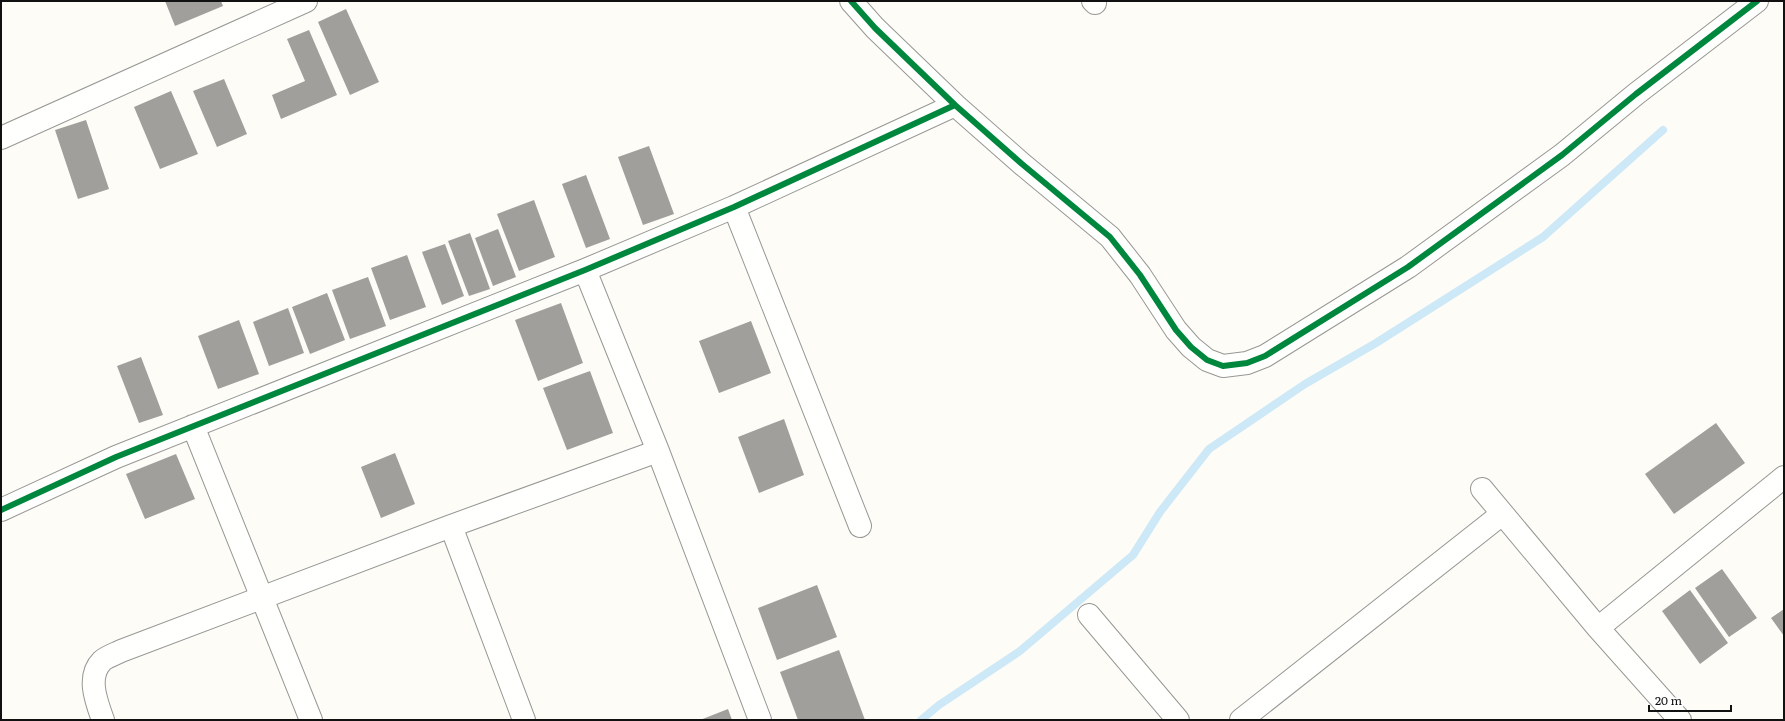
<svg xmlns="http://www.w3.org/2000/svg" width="1785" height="721" font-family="Literata,serif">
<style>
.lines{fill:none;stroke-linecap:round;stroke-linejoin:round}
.stream{stroke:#cde8f7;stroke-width:8}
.building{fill:#a19f9c}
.minor-casing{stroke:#979795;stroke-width:24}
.minor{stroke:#fffffe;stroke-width:22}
.cycleway-casing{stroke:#fff;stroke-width:8}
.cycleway{stroke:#00873e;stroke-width:6}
</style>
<rect width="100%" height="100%" fill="#fdfcf7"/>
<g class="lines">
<path class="stream" d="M921,720L939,705L1020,651L1133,555L1160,512L1209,449L1305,384L1376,343L1543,237L1663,130"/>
</g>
<path class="building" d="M165,1H221L223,6L175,26Z
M346,9L379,82L350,95L318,22Z
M309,30L337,95L281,119L272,95L305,81L287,39Z
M224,79L247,134L217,147L193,91Z
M171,91L198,154L160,169L134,107Z
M86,120L109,189L78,199L55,130Z
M649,146L674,214L643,225L618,157Z
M586,175L610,239L586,248L562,184Z
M534,200L555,257L519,271L497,214Z
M498,229L516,277L493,286L475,238Z
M470,233L490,289L469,296L448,241Z
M445,244L464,296L442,305L422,252Z
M407,255L426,307L390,320L371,268Z
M368,277L386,326L350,339L332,290Z
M327,293L345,340L310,354L292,307Z
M561,303L583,363L538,381L515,320Z
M288,308L304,353L269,366L253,322Z
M239,320L259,374L218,389L198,336Z
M751,321L771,373L719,393L699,341Z
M141,357L163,415L139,423L117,366Z
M590,371L613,433L567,450L543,388Z
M784,419L804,475L759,493L738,437Z
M1716,423L1745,463L1674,514L1645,474Z
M395,453L415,504L381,518L361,467Z
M176,454L195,499L145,519L126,474Z
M1722,569L1757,618L1729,637L1695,588Z
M817,585L837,637L777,660L758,608Z
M1690,590L1728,643L1700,664L1662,611Z
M1784,609V636L1771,618Z
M839,650L865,720H798L780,672Z
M728,709L732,720H700Z"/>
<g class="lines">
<g class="minor-casing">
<path id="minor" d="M851,1L875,28L955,105L1022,164L1110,237L1140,275L1176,330L1191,347L1207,360L1223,366L1247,363L1265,356L1408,267L1562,155L1636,94L1757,1
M1093,1L1095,3
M1,138L306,1
M734,207L860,526
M585,270L658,451L760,720
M193,426L311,720
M1482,489L1598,628L1680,720
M1,510L116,457L585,270L734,207L955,105
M1089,615L1178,720
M1598,628L1784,477
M103,720C97,703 86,677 102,661C106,657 115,654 121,651L451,526
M524,720L451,526L658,451
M1241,720L1502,514"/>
</g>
<use href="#minor" class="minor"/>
<g class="cycleway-casing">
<path id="cycleway" d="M851,1L875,28L955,105L1022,164L1110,237L1140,275L1176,330L1191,347L1207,360L1223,366L1247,363L1265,356L1408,267L1562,155L1636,94L1757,1
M1,510L116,457L585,270L734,207L955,105"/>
</g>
<use href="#cycleway" class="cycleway"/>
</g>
<rect width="1785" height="721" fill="none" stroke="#111111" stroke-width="4"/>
<path d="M1649 705v6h82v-6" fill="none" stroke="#111111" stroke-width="2"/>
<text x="1655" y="705" font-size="12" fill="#111111" stroke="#ffffff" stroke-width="3" paint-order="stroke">20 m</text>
</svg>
